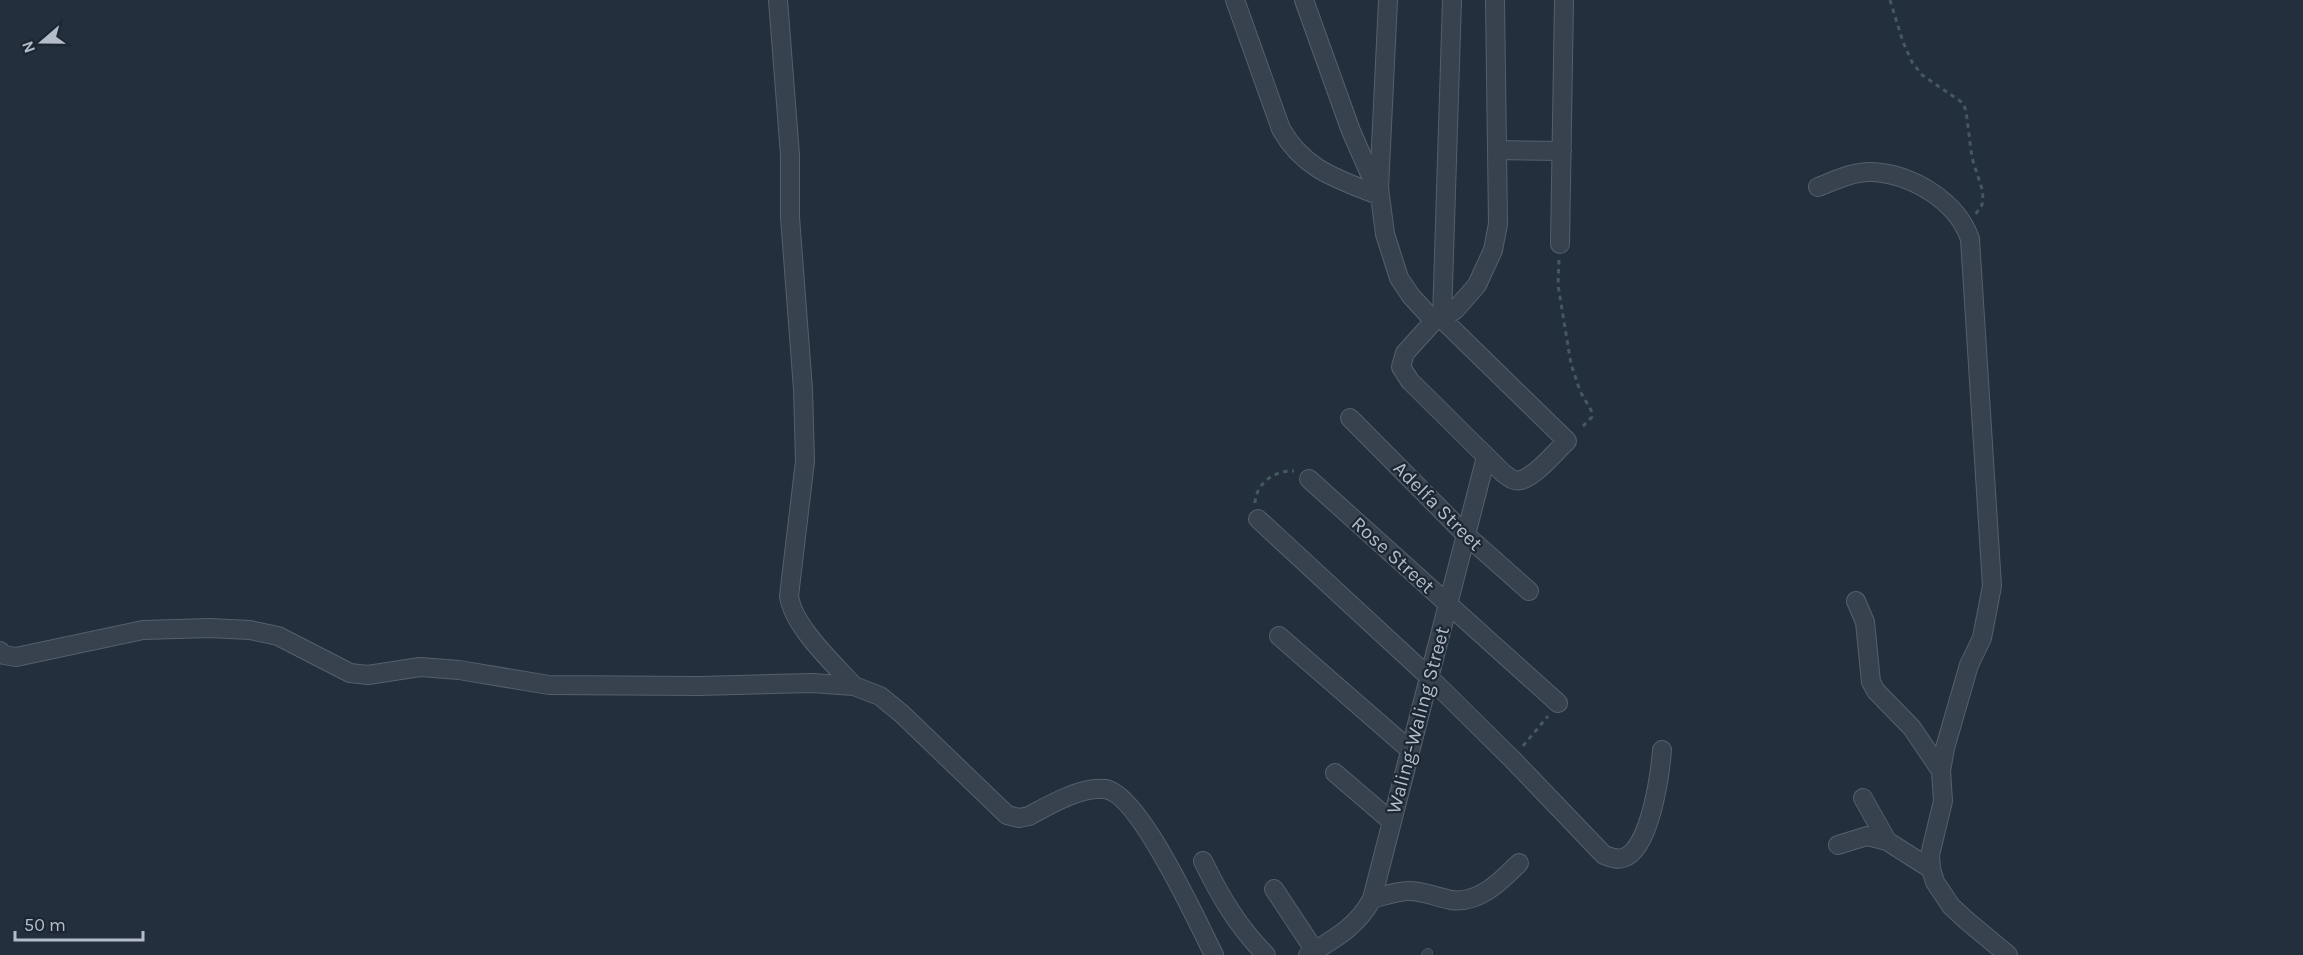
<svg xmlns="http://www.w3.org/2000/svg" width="2303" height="955" font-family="Karla,sans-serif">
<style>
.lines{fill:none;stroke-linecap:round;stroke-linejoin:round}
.lane-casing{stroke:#565f6c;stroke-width:10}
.street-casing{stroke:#565f6c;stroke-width:20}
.path{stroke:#44595c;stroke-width:3;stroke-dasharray:4.5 4.5;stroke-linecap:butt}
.lane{stroke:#38414e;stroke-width:9}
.street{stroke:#38414e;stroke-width:18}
.labels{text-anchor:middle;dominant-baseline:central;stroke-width:4.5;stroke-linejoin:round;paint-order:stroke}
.street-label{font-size:20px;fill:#b4bcc9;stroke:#1d2633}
</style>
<rect width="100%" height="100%" fill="#242f3e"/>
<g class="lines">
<g class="lane-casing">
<path id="lane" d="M1426,955L1428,953"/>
</g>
<g class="street-casing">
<path id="street" d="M778,0L790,155V217L803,389L805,461L789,596C793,626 833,663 854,686
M1235,0L1281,129C1304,170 1338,179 1380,196
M1304,0L1351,131L1369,172L1379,188
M1388,0L1379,188L1385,234L1399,278L1411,296L1434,321
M1452,0L1442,319L1567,441C1556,451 1535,477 1521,480C1513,482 1509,477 1503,473L1410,381L1401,367L1405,353L1434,321L1442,319L1456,309L1477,285L1493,250L1498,224L1495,0
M1497,150L1562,151
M1818,187C1834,181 1854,171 1872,172C1912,174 1957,201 1970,239L1992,586L1982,638L1969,665L1945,748L1941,771L1943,801L1930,855L1931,869L1935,882L1951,906L1966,920L2008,955
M1560,244L1564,0
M1350,418L1467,536L1529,591
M1309,479L1558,703
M1258,519L1429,677L1512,759L1604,855C1610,857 1616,860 1623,858C1650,850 1660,775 1662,750
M1856,601L1865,622L1871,682L1876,691L1912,728L1941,771
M1279,636L1410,750
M0,651L4,655L16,657L143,630L210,628L250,630L278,636L350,673L368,675L420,667L459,670L549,685L699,686L812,683L854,686L880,696L902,714L1007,815L1019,818L1029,816C1049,805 1082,786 1105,789C1139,793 1198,923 1214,955
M1335,773L1391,821
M1863,798L1887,841
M1838,845L1867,836L1887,841L1931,869
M1203,861C1220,896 1238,927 1266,955
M1274,889L1315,951
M1372,899C1383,896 1397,891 1409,891C1423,891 1436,897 1451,900C1479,904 1501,881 1519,863
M1308,955C1334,939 1357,927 1372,899L1486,457"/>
</g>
<path class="path" d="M1890,0L1903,42L1912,62L1922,75L1963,103L1966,111L1972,158L1983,192L1982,205L1975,215
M1559,260L1558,285L1571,364L1580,391L1591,410L1592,417L1580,429
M1255,503C1256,483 1275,470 1294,471
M1523,746L1548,716"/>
<use href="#lane" class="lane"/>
<use href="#street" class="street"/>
</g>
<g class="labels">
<g class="street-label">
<text transform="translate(1438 506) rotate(45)">Adelfa Street</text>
<text transform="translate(1393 555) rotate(42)">Rose Street</text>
<text transform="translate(1418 720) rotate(-75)">Waling-Waling Street</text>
</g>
</g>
<g transform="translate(42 42) rotate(250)" stroke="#1d2633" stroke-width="4.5" paint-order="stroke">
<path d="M0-4.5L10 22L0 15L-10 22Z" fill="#b4bcc9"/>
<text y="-9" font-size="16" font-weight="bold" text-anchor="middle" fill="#b4bcc9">N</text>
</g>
<path d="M15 931v9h128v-9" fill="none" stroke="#b4bcc9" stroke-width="3"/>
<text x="24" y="931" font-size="18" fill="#b4bcc9" stroke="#1d2633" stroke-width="4.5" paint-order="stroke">50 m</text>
</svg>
